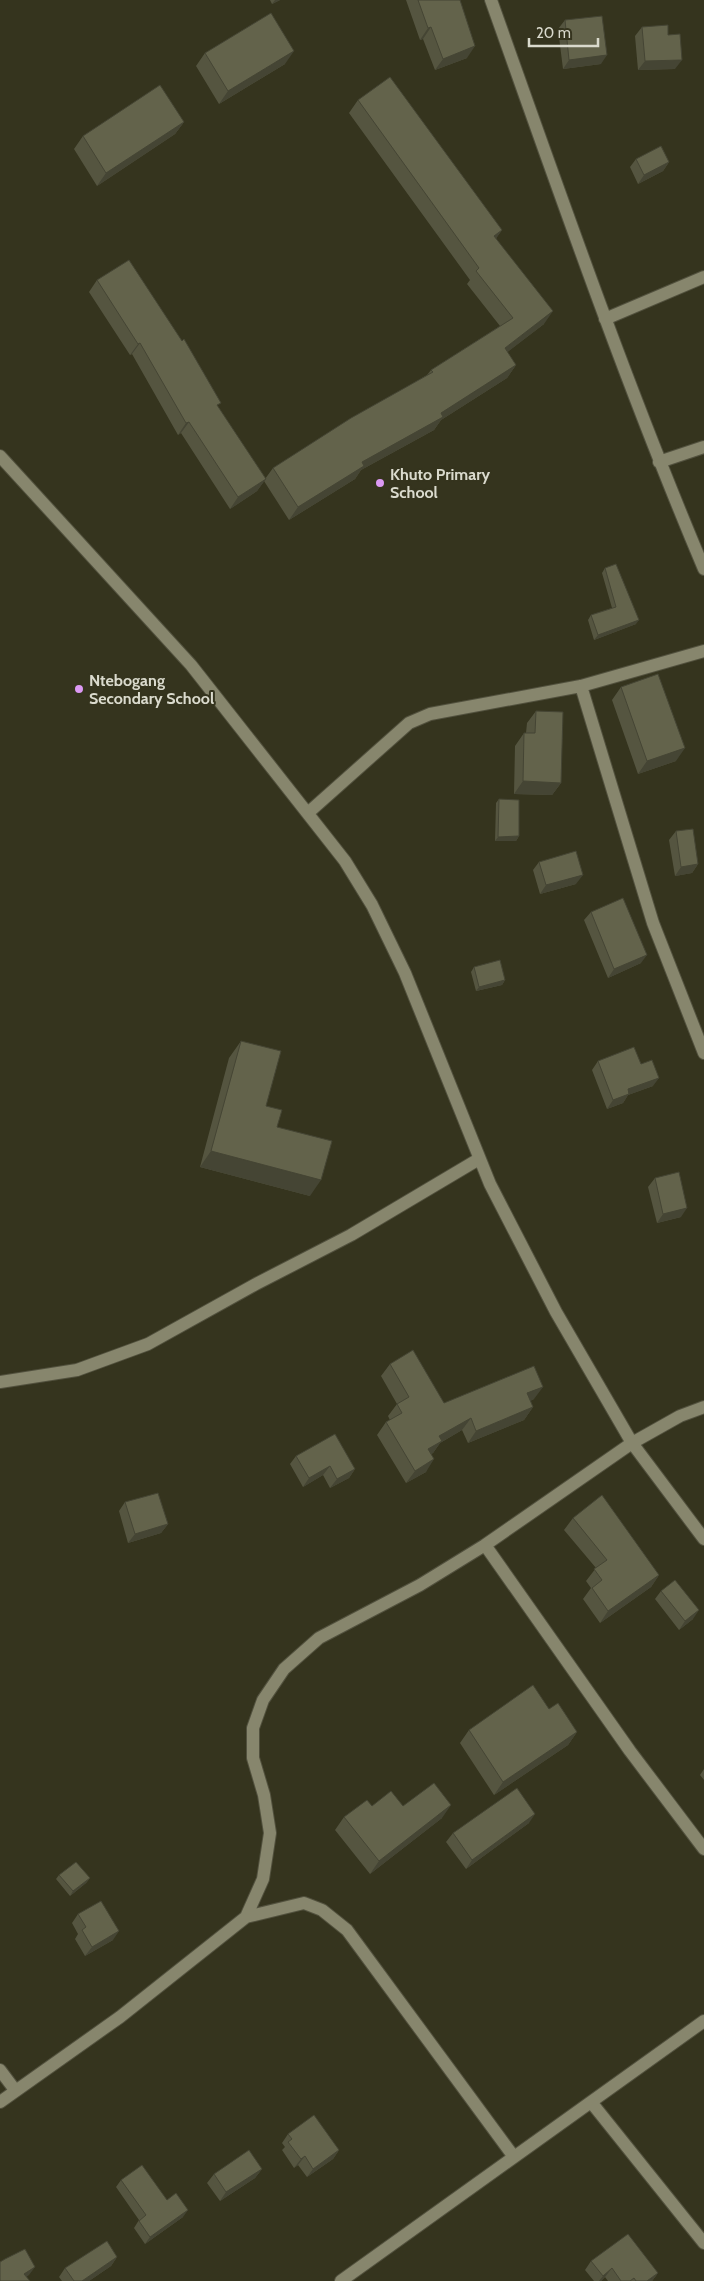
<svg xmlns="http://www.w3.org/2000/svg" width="704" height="2281" font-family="Cabin,sans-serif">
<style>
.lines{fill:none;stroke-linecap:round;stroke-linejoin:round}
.minor-casing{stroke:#52513e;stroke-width:14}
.minor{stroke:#87866d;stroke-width:12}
.wall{fill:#555540}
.shaded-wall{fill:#454534}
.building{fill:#63634b;stroke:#454534}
.poi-dot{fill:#dc99f4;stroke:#35341e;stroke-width:2}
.labels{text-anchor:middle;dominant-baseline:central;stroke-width:4;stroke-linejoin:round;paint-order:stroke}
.poi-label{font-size:16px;font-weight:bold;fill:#dadacd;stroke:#35341e;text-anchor:start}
</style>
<rect width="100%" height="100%" fill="#35341e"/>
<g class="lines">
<g class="minor-casing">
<path id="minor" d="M491,0C559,191 625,382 704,569
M605,319L704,277
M0,456L191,665L345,861L372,905L405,973L490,1184L556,1312L632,1443L704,1539
M659,462L704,447
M581,686L653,923L704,1053
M309,812L409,723L430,714L581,686L704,651
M0,1382L77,1370L148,1344L256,1284L351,1235L479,1159
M485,1545L630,1751L704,1849
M246,1917L263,1879L270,1833L264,1795L253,1758V1728L263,1700L284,1669L319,1638L420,1585L485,1545L632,1443L680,1416L704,1407
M0,2070L15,2090
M0,2102L120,2017L246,1917L304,1903L322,1910L347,1930L514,2157
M591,2102L704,2243
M341,2281L704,2021"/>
</g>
<use href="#minor" class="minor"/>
</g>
<path class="wall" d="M270,0H280L272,4Z
M406,0H460L467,58L435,70L423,39L420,40Z
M565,20L601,64L563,69L558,29Z
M642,27L668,35L675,69L638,70L635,36Z
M205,53L285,64L219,104L196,66Z
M358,100L502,230L496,238L544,324L507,352L516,365L507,378L441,420L434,430L361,470L355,479L289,520L264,481L257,491L230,509L181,433L178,435L132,354L130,355L89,292L97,280L218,407L265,479L273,468L427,375L431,370L500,326L467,284L470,280L349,113Z
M184,122L175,134L97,186L74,149L83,136Z
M636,159L669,162L663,171L638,184L630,167Z
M605,568L636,624L594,640L588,620L591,615L612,608L602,573Z
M621,687L676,761L638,774L612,700Z
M536,711L561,783L552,795L514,794L515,746L524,733H526L527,723Z
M499,799L519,836L516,841H495L496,803Z
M676,831L698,864L692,873L675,876L669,840Z
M539,862L576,884L540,894L533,870Z
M591,912L641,963L608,978L584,920Z
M474,967L505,980L502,985L476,991L471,972Z
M241,1041L266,1106L277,1127L310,1196L200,1167L229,1058Z
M598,1061L641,1064L653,1086L628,1095L623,1103L607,1109L592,1070Z
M655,1178L681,1217L657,1223L648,1187Z
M390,1364L444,1403L534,1399L530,1401L533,1407L524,1420L468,1443L462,1430L440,1443L433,1453L431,1454L426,1472L406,1483L377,1435L386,1422L390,1420L388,1416L397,1404L381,1376Z
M296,1456L355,1469L349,1478L330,1488L323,1475L303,1487L290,1464Z
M125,1502L168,1524L161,1533L128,1543L119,1511Z
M573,1518L659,1575L651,1587L600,1623L583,1599L591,1588L586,1581L596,1568L564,1530Z
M661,1591L693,1619L679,1630L655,1599Z
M549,1709L577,1732L568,1745L494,1795L460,1743L469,1730Z
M704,1769V1780L700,1775Z
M372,1806H403L442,1818L370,1874L335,1830L344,1817Z
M529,1823L466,1869L446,1842L453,1833Z
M59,1875L90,1878L86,1883L70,1896L56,1879Z
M78,1914L113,1940L85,1956L75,1939L78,1934L72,1923Z
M288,2134L339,2150L333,2159L307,2177L298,2165L294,2168L282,2150L285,2147L282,2143Z
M262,2169L255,2178L220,2201L207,2183L214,2174Z
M121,2180L183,2217L145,2244L134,2228L139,2220L116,2187Z
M117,2257L111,2266L89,2281H62L59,2277L65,2268Z
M591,2261L658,2273L652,2281H608L605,2277L601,2281H594L585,2270Z"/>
<path class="shaded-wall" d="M275,0H280L272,4Z
M431,27L423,39L420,40L428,28Z
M475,46L467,58L435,70L443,59Z
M294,51L285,64L219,104L228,91Z
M607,55L601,64L563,69L569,60Z
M682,60L675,69L638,70L645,61Z
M184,122L175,134L97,186L106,173Z
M669,162L663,171L638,184L644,175Z
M502,230L493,243L494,236Z
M553,311L544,324L496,361L505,348Z
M140,343L132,354L130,355L138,344Z
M516,365L507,378L441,420L434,430L361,470L355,479L289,520L298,507L362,462Z
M189,422L181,433L178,435L186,423Z
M266,479L257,491L230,509L238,497Z
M639,620L636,624L594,640L598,635Z
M685,748L676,761L638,774L647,761Z
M523,781L561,783L552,795L514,794Z
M519,836L516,841H495L498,837Z
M698,864L692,873L675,876L681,867Z
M583,875L576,884L540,894L546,885Z
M647,955L641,963L608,978L614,969Z
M505,980L502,985L476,991L479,987Z
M659,1078L653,1086L628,1095L623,1103L607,1109L613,1100L628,1089Z
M211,1151L321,1180L310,1196L200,1167Z
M687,1208L681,1217L657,1223L663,1214Z
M543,1387L534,1399L519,1406L527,1393Z
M533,1407L524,1420L468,1443L476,1431Z
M471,1418L462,1430L440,1443L433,1453L419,1461L428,1449L439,1436Z
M434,1459L426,1472L406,1483L415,1471Z
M330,1466L323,1475L303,1487L309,1478Z
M355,1469L349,1478L330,1488L337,1479Z
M168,1524L161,1533L128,1543L135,1534Z
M659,1575L651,1587L600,1623L608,1611Z
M699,1610L693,1619L679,1630L685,1621Z
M577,1732L568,1745L494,1795L503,1782Z
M451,1805L442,1818L370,1874L379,1861Z
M535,1814L529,1823L466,1869L472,1860Z
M90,1878L86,1883L70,1896L73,1891Z
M119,1931L113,1940L85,1956L92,1947Z
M339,2150L333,2159L307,2177L313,2169Z
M305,2156L298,2165L294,2168L301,2159Z
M262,2169L255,2178L220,2201L226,2192Z
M188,2210L183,2217L145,2244L150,2237Z
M117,2257L111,2266L89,2281H82Z
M35,2267L29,2275L21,2281L24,2274Z
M612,2268L605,2277L601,2281H599L603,2276Z
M658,2273L652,2281H647Z"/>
<path class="building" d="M418,0H460L475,46L443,59L431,27L428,28Z
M271,13L294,51L228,91L205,53Z
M602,16L607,55L569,60L565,20Z
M668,25V35L680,34L682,60L645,61L642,27Z
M390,77L502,230L494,236L553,311L505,348L516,365L441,413L443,417L362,462L364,466L298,507L273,468L351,418L433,372L431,370L513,318L476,271L479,268L358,100Z
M160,85L184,122L106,173L83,136Z
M661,146L669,162L644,175L636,159Z
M129,260L182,341L184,339L221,403L217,405L266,479L238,497L189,422L186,423L140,343L138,344L97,280Z
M616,564L639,620L598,635L591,615L616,607L605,568Z
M658,674L685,748L647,761L621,687Z
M536,711L563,712L561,783L523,781L524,733H535Z
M499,799L519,800V836L498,837Z
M693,829L698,864L681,867L676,831Z
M576,851L583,875L546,885L539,862Z
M623,898L647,955L614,969L591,912Z
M500,960L505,980L479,987L474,967Z
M241,1041L281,1051L266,1106L282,1110L277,1127L332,1141L321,1180L211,1151Z
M634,1047L641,1064L652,1060L659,1078L628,1089L629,1094L613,1100L598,1061Z
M679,1172L687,1208L663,1214L655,1178Z
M413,1350L444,1403L534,1366L543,1387L527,1393L533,1407L476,1431L471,1418L439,1436L442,1441L428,1449L434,1459L415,1471L386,1422L402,1413L397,1404L409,1397L390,1364Z
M335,1434L355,1469L337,1479L330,1466L309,1478L296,1456Z
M158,1493L168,1524L135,1534L125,1502Z
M602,1495L659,1575L608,1611L592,1588L602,1580L594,1569L607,1560L573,1518Z
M675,1580L699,1610L685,1621L661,1591Z
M533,1685L549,1709L558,1703L577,1732L503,1782L469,1730Z
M434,1783L451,1805L379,1861L344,1817L367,1800L372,1806L391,1791L403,1806Z
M517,1788L535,1814L472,1860L453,1833Z
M76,1862L90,1878L73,1891L59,1875Z
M101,1901L119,1931L92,1947L82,1930L86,1927L78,1914Z
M314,2115L339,2150L313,2169L305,2156L301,2159L288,2142L292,2139L288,2134Z
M249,2150L262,2169L226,2192L214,2174Z
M142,2165L167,2200L176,2193L188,2210L150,2237L139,2221L146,2215L121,2180Z
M628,2234L658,2273L647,2281H636L634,2278L630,2281H621L612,2268L603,2276L591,2261Z
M107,2241L117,2257L82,2281H74L65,2268Z
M25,2249L35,2267L24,2274L30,2281H0V2262L5,2259Z"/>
<g class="poi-dot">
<circle cx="380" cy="483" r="5"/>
<circle cx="79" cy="689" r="5"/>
</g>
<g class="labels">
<g class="poi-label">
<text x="390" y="474">Khuto Primary<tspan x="390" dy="18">School</tspan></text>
<text x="89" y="680">Ntebogang<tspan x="89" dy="18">Secondary School</tspan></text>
</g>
</g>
<path d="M529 38v8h69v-8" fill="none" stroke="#dadacd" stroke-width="2.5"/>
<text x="536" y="38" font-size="15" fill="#dadacd" stroke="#35341e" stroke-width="4" paint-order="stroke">20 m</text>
</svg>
